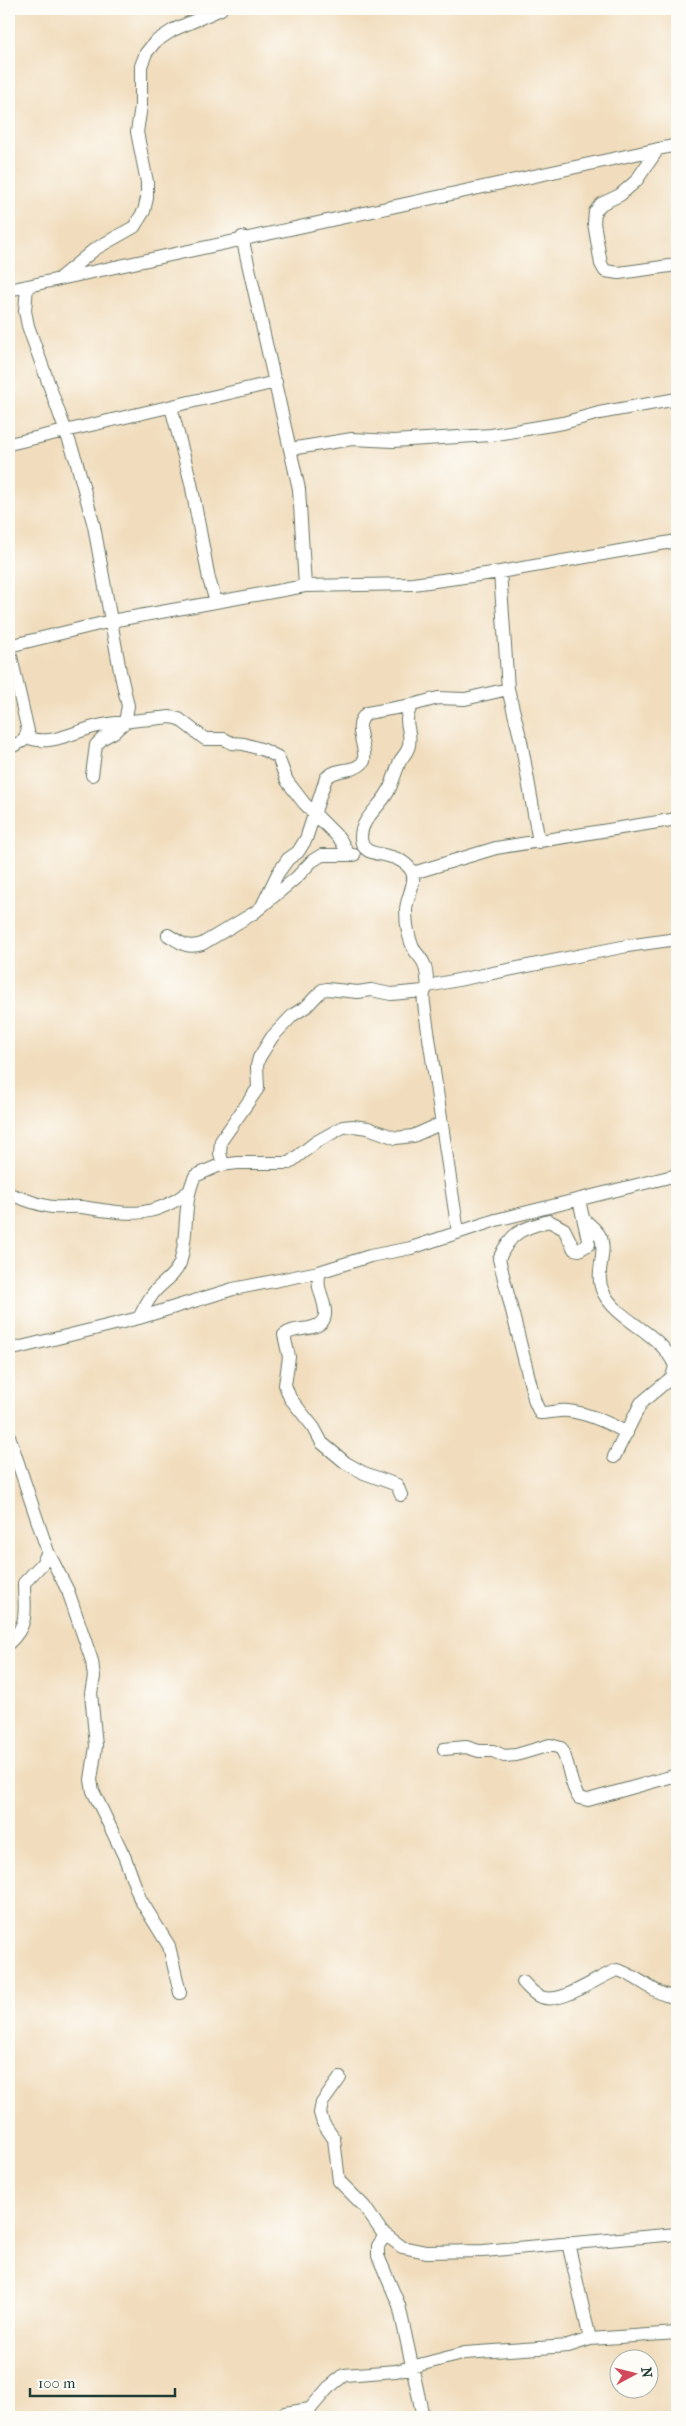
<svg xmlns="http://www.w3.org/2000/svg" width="686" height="2426" font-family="'IM FELL French Canon',serif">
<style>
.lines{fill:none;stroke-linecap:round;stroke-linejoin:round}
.minor-casing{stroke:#687564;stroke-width:14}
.minor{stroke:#fff;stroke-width:12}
</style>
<rect width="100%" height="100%" fill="#fdfcf7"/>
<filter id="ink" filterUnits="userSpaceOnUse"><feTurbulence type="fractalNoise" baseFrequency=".02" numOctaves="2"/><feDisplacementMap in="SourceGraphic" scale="10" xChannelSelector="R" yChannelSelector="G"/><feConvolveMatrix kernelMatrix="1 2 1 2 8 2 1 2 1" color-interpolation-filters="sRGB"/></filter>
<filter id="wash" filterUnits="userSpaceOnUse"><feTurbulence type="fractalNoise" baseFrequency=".0096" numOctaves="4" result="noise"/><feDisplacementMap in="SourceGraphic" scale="20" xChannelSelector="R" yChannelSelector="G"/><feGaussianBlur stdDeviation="1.12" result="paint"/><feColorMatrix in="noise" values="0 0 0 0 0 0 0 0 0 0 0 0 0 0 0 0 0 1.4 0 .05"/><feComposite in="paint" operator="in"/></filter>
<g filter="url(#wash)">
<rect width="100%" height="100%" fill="#f1ddbd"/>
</g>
<g filter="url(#ink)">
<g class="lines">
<g class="minor-casing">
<path id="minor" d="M658,149L636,181L620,195L601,204L595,212L594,223L601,264L605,271L619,273L677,265
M242,237L299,489L305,586
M61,277L95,249L134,227L144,211L147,198V182L137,132L141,106V66L146,53L155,42L173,30L221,9
M27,286L25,311L28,326L76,460L94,526L120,671L128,706L125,722L114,732L103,738L96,745L92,775
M9,290C231,240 455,195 677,145
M171,407L191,483L209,579L216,602
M9,444L276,382
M290,449L352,439L393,441L491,435L563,423L599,413L677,399
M500,572L508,689L521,741L539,842
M9,646L111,621L305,586L413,584L500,572L677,541
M9,648L28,731L23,741L9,748
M27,737C47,747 74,732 94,727C118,721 145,720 170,717L179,719L205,739H224L232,743L244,744L264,750L278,757L287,781L304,803L340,839L349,855
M413,873L496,848L677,819
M262,906L278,873L288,859L298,852L306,839L326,778C338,766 354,774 364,761C367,745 351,726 367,713L412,705
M168,935C181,943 187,949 202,944L254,913L297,877L312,861L322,855H354
M428,986C427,980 427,973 425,967C424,961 419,956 415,951C408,939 406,924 406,910C406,898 418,881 411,870C395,847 362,862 361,838C360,819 381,807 389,790C393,781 396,771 400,761C403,756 408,752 409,745C412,727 401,724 412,705L438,698L465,699L508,689
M223,1165L220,1153L221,1141L258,1088L257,1066L259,1058L272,1037L293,1015L307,1006L322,990L327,989L358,992L371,990L391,994L424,991
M9,1194C22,1198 40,1206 53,1207C62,1208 72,1206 81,1207C125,1213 150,1221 188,1192
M579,1200L589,1244L579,1250L574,1249L564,1229L549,1221C522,1229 511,1231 499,1259L535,1402L540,1413C550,1413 559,1410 568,1411C588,1413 609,1423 627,1433
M586,1221C591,1226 598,1231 601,1238C607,1253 594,1274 603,1292C619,1323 660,1331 675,1366L672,1377L641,1403L614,1457
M458,1232L425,1011C424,1002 421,993 428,986L627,946L677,939
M319,1272C319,1277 318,1282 319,1287C322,1301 334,1321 313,1327C303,1330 293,1328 284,1335L289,1357L285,1385L290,1398L314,1428L322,1443L346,1463L364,1473L397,1485L401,1495
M139,1318C144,1308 149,1297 157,1289C166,1280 175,1275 180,1263C189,1234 182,1203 195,1176L220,1165L238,1163H289L316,1142L343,1127L353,1126L368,1128L396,1138L404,1137L413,1136L440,1124
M9,1350L139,1318L233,1289L319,1272L370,1256L411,1248L496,1220L677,1175
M9,1436L48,1552L68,1591L92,1661L94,1677L91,1693L96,1746L91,1780L93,1791L125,1858L140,1899L169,1946L180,1993
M9,1643C30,1623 24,1610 24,1583L42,1564L48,1552
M444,1749L466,1747L479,1751H493L504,1756L516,1755L550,1745L561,1748C570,1764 569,1784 579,1798L588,1800L677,1775
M523,1982C529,1988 534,1995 541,1997C562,2005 597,1977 617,1970C638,1975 656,1997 677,1997
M340,2078L322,2103L320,2113L323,2123L334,2139L339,2181L364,2206L382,2232L402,2247L426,2252L483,2251L677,2234
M385,2235L378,2246V2256L399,2305L423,2417
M568,2243L590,2339
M278,2417L285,2413L310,2409L328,2388L344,2375L396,2371L465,2353L568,2346L590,2339L677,2333"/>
</g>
<use href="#minor" class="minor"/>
</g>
</g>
<rect width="686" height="2426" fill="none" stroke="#fdfcf7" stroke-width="30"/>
<g transform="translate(634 2374) rotate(83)"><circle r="24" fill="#fdfcf7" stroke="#a4b0a9"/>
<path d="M0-4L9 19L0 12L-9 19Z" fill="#d1495b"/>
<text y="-8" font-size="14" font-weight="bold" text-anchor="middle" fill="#1f3d34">N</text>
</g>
<path d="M30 2388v8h145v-8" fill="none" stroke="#1f3d34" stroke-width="2.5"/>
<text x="38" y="2388" font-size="15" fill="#1f3d34" stroke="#fdfcf7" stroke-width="4" paint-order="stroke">100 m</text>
</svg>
